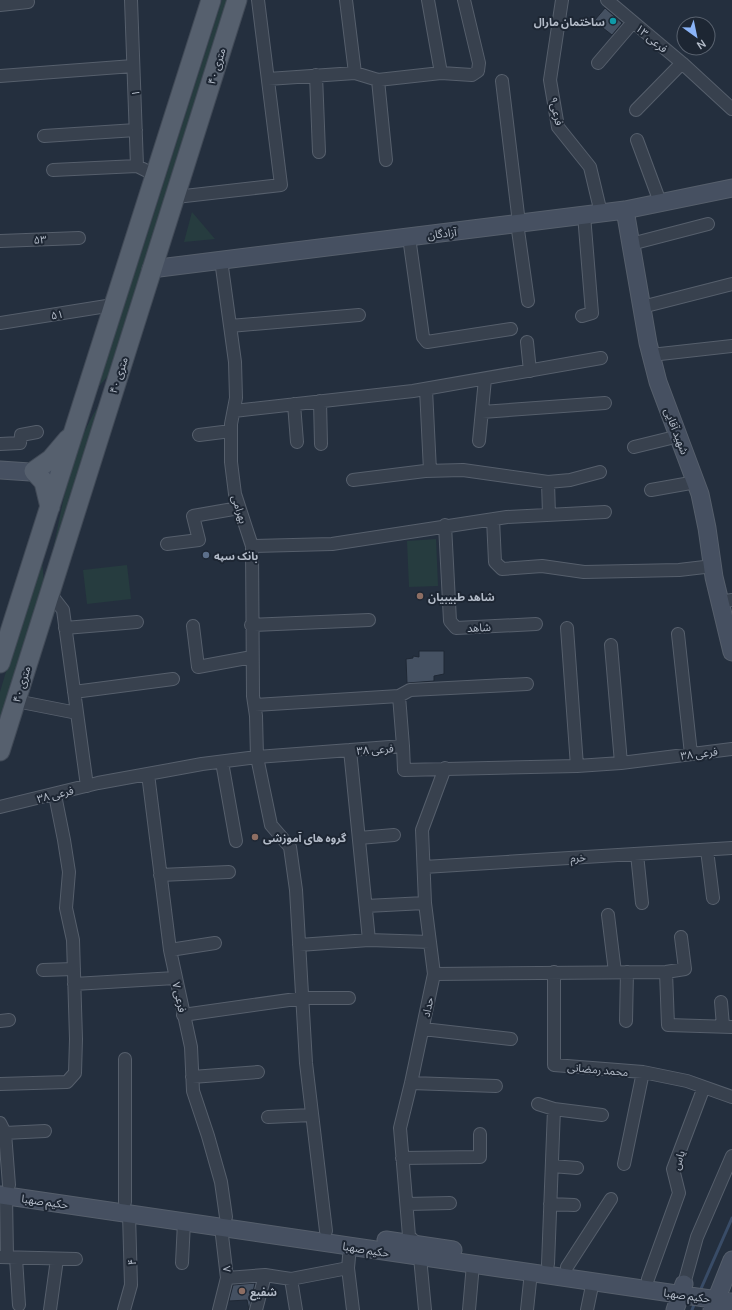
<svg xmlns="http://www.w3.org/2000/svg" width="732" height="1310" font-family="Manrope,'Noto Sans Arabic',sans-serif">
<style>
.green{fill:#263c3f}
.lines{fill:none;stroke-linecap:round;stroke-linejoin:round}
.stream{stroke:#394c67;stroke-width:3}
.building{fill:#455162;stroke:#1f2835}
.street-casing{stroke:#565f6c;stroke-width:14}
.secondary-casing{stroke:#565f6c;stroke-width:19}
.primary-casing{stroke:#414a57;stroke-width:21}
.street{stroke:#38414e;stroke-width:12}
.secondary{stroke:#465061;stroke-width:17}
.primary{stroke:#56606e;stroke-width:19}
.culture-dot{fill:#0f9aa8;stroke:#1d2633;stroke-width:1.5}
.service-dot{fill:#5c6f8a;stroke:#1d2633;stroke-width:1.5}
.education-dot{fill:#8d6e63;stroke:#1d2633;stroke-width:1.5}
.labels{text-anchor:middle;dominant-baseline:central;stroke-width:4;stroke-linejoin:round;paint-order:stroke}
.poi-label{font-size:11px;font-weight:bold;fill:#b4bcc9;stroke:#1d2633;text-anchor:start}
.street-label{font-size:11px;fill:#b4bcc9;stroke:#1d2633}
</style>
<rect width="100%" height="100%" fill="#242f3e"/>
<path class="green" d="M222,0H231L109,375L91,395L143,248Z
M192,212L215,239L184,242Z
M101,402L57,550L54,545C64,497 73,443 101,402Z
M436,539L438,586L409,587L407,541Z
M41,552L44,582L0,736V692Z
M127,565L131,599L87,604L83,570Z"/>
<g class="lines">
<path class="stream" d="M700,1291L732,1218
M692,1310L695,1302"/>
</g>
<path class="building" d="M605,8L622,23L612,35L594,21Z
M419,651H444V674L434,676V681L407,683L406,659L413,658V656L419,657Z
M255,1283L249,1310L247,1300L229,1301L233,1285Z"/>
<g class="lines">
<g class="street-casing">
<path id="street" d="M131,0L137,166L155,175
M346,0L355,73
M428,0L441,73
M562,0L550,80L558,127L590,167L601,213
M607,0L682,63L732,109
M0,5L28,2
M598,63L633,22
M316,75L319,152
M0,76L133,66
M268,79L355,73L378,80L441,73L472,75L478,71L479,63L464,0
M378,80L386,160
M502,81L519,223
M636,110L682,63
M44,136L136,130
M637,140L660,202
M53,170L137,166
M176,197L281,185L258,0
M517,223L528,301
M409,237L423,337L427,342L511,329
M0,241L79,238
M631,244L708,224
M221,260L235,362L236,398L231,424V462L235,494L252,546L253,696L256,716L257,757L271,825L290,847L296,890L306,1063L326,1231
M642,307L732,284
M582,316L592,313L584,215
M0,323L113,305
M230,326L359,315
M527,342L530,371
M651,355L732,346
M426,389L430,471
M320,401L321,444
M294,404L297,442
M234,411L413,391L601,358
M482,412L605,403
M199,435L231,431
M479,441L485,379
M0,444L20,443L21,435L37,432
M634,447L679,436
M353,480L425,471L463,470L548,482L570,480L600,472
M548,482L549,515
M651,490L696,482
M493,519L495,562L502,569L542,566L584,572L679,570L713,566
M445,525L450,621L456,628L536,624
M167,544L199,540L193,516L239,508
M252,546L332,544L507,517L605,512
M49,592L63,610L87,786
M720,602L732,600
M251,625L369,620
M193,626L198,667L252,657
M65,628L137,622
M567,628L577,766
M678,634L691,754
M611,645L621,763
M74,692L173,679
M399,696L403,746
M16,701L77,713
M255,705L399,696L410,690L527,684
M350,750L369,940
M222,762L236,841
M148,774L170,950L191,1047L193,1091L208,1136L221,1182L226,1217
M0,807L98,783L202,764L257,757L403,746L404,770L577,766L621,763L732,749
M359,838L394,835
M707,850L713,898
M637,854L642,903
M424,867L732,848
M160,875L229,872
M366,906L425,903
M608,915L615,972
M299,945L369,940L430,942
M170,950L215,943
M43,970L74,969
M554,972V1065L643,1072L687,1081L732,1097
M666,972L668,1025L732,1027
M434,974L666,972L685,969L681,937
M74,984L175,978
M721,1002L723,1026
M183,1015L303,998H349
M0,1021L9,1020
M626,1021L627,972
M423,1029L511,1039
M192,1077L258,1072
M411,1083L496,1086
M0,1084L67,1082L75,1073L76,1039L73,940L66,908L69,872L64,840L55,795
M538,1104L554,1109L602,1115
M268,1117L312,1115
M0,1123L5,1133L9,1185
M5,1133L45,1131
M402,1158L480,1157V1134
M624,1164L643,1072
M552,1166L577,1168
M6,1195L7,1257
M125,1202V1059
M407,1204L450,1203
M550,1204L574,1205
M418,1245L409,1236L400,1128L411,1083L434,974L425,903L422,830L445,768
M350,1246L348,1268L353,1310
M0,1257L76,1259
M420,1257L425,1310
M16,1258L19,1305
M182,1263L184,1222
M548,1264L554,1109
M567,1267L611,1199
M227,1278L265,1275L291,1279L348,1268
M291,1279L296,1310
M648,1279L679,1193L673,1169L704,1087
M684,1284L697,1237L732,1156
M50,1310L57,1259
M124,1310L131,1285L129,1214
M219,1310L227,1278L221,1227
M256,1310L265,1275
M469,1310L473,1264
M527,1310L531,1272
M587,1310L593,1281"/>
</g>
<g class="secondary-casing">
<path id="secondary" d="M625,210L648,343L658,382L700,494L707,528L714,577L732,652
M151,269L625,210L732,188
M0,470L60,474
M0,1195L732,1302
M386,1240L453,1250
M675,1310L684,1284
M712,1310L732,1260"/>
</g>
<g class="primary-casing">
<path id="primary" d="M50,507L44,482L34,471L51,459L68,439
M0,663L211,0
M0,751L237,0"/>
</g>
<use href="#street" class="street"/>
<use href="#secondary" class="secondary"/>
<use href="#primary" class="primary"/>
</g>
<circle class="culture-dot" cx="613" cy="21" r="4"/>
<circle class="service-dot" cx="206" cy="555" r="4"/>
<g class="education-dot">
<circle cx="420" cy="596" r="4"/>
<circle cx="255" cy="837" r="4"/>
<circle cx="242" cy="1291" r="4"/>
</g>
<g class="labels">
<g class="poi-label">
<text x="605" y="21" text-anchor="end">ساختمان مارال</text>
<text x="214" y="555">بانک سپه</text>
<text x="428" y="596">شاهد طبیبیان</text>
<text x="263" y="837">گروه های آموزشی</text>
<text x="250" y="1291">شفیع</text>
</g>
<g class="street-label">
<text transform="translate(652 38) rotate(40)">فرعی ۱۳</text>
<text transform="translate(216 66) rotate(-73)">۴۰ متری</text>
<text transform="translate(135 93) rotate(-92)">۱</text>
<text transform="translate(557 111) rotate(77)">فرعی۹</text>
<text transform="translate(442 233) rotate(-7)">آزادگان</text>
<text transform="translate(40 239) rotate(-2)">۵۳</text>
<text transform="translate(57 314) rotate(-9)">۵۱</text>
<text transform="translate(118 375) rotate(-72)">۴۰ متری</text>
<text transform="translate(677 431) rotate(69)">شهید آقایی</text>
<text transform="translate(240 509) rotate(73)">بهرامی</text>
<text transform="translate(479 627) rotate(-3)">شاهد</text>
<text transform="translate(21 684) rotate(-73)">۴۰ متری</text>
<text transform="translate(375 749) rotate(-4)">فرعی ۳۸</text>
<text transform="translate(699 753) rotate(-7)">فرعی ۳۸</text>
<text transform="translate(55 794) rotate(-14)">فرعی ۳۸</text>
<text transform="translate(578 857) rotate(-4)">خرم</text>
<text transform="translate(180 997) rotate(78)">فرعی ۷</text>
<text transform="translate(427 1007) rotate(-78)">حداد</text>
<text transform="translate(598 1069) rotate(5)">محمد رمضانی</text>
<text transform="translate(678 1160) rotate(-74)">یاس</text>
<text transform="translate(45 1201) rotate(8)">حکیم صهبا</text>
<text transform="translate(366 1249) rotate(9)">حکیم صهبا</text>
<text transform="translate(131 1262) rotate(-90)">۴</text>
<text transform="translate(226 1269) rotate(-96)">۸</text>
<text transform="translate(687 1295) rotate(8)">حکیم صهبا</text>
</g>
</g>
<g transform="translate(696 36) rotate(147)"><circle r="19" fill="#1d2633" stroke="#59626f"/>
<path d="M0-3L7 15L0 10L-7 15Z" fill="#8ab4f8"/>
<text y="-6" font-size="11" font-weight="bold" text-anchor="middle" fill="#b4bcc9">N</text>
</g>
</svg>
